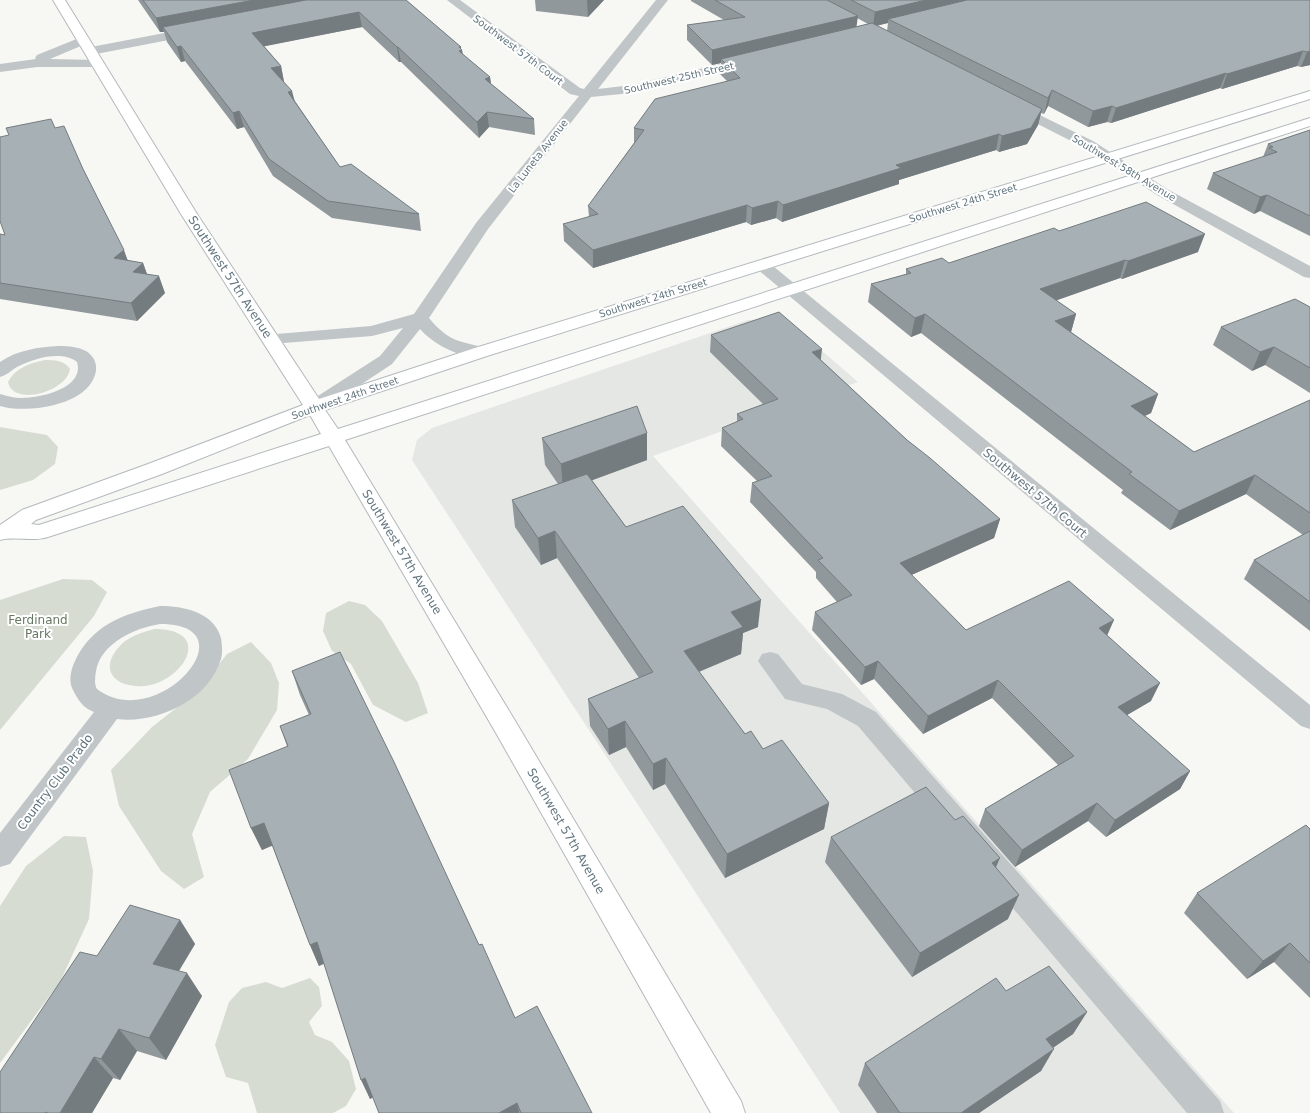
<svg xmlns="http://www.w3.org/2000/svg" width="1310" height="1113" font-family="'DejaVu Sans',sans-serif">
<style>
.built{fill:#e5e7e5}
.green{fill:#d7dcd3}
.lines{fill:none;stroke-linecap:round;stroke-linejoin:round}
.secondary-casing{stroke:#b3b9bd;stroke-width:2}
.lane{fill:#c0c5c8;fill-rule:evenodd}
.street{fill:#c0c5c8;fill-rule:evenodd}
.secondary{fill:#fff;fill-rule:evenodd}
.wall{fill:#90989c;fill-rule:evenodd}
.shaded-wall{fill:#757c7f}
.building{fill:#a7b1b5;stroke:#757c7f}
.labels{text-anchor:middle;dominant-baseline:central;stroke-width:4;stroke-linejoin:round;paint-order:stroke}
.far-street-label{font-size:10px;fill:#62757f;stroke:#fff}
.street-label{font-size:12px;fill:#62757f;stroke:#fff}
.park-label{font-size:12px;fill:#677761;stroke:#fff}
</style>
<rect width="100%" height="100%" fill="#f7f7f4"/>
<path class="built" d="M771,319L792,325L858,382L653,456L1234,1113H840L412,460L417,440L432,428L748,320Z"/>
<path class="green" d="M45,360C55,360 64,360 70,369C67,392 13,407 8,382C15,368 30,363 45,360Z
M0,427L47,435L58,447L55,464L33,480L0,490Z
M63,579L92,580L107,592L94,616L0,730V600Z
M349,601L365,605L382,621L418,683L428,713L406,722L373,705L351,664L332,651L323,631L326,613Z
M154,629C220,629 178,690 136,686C111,684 101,667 119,647C127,637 141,633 154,629Z
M251,642L271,663L279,683L277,710L248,759L210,792L192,834L204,877L184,889L161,871L119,806L111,770L152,727L198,691L227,654Z
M64,836L86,837L93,871L89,919L60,982L0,1063V906L26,866Z
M310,978L319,987L322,1006L309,1022L315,1035L332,1042L349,1061L356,1089L346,1106L333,1113H257L248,1083L226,1077L215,1045L229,1002L242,988L266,982L282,988Z"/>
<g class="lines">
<g class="secondary-casing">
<path id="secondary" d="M53,0H65L197,214L319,399L475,348L1310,91V99L487,356L325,410L338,429L1310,118V126L345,440L514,719L741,1101L745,1113H711L496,733L329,446L48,537C32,542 16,536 0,540V525L22,510L148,464L303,405L181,214ZM310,415L321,434L39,525L31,524L36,520L162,474Z"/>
</g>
<path class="lane" d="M770,652L778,654L802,684L842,694L876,712L1220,1101L1224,1113H1187L858,726L827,709L785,699L758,661L762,654Z"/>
<path class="street" d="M447,0H460L580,88L584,89L656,0H668L598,89L632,85L750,57L754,58L756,61L754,64L632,93L591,97L488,229L429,318C449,342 459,341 487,348L490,352L487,356C465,361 435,346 420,329L392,364L321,411L314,413L307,411L304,407L307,403L380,356L403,328L372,336L271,344L265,343L262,339L265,335L371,326L414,314L476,223L579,96L570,94Z
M196,27L200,28L202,31L200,34L91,55L87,54L85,51L87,48L91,47Z
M84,36L88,37L90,40L88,43L50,59L98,60L102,61L104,64L102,67H37L0,72V64L36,59L35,58L37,55Z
M1013,102L1093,141L1167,189L1310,266V278L1304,277L1157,195L1083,147L1008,109L1006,106L1008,103Z
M762,260L768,262L1310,705V729L1301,726L756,268L754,265L756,262Z
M59,346C68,346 79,347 86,351C102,361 97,379 85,390C67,407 23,413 0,406V394C7,396 14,398 22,398C41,398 85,388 77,362C63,350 34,358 19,366C12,369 8,375 0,377V362C17,350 39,347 59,346Z
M160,606C183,606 214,612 221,638C222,645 223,652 221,659C209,700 157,724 117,719L10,864L0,867V833L94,712C83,708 78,700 73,690C68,681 71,669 75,661C91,626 124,613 160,606ZM160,624C254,624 157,735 97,689C94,684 95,677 96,671C101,643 135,628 160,624Z"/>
<use href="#secondary" class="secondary"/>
</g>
<path class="wall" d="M138,0H406L461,47V49L462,50L463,55L490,77L491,84L534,119L535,135L489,127L479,138L401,62H399L362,27L264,46L281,66L284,82L295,101L340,167L419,214L421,231L332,218L273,176L244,127L237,129L185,61L181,62L167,42L164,32H160Z
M535,0H604L588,17L536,11Z
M691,0H1310V65L1301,67L1297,66L1222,89L1220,88L1111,123L1107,122L1088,127L1048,106L1044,114L1041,113L1038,125L1027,144L999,152L996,150L899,180V184L782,222L776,218L751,225L746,222L593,268L564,241L563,224L589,217L588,206L634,143V128L727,81L720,74L721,63L712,65L687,40V25L724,20L691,1ZM857,18L868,24L856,27ZM888,23L887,31L877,26Z
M55,128L83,169L128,261L143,263L147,274L165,293L137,321L0,299V234L5,235Z
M1310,130V236L1260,211L1254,214L1207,189L1213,173L1263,157L1268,144Z
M1059,231L1198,252L1122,279L1120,278L1056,300L1076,314L1071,332L1158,394L1151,413L1145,416L1194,452L1310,400V631L1244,579L1254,560L1303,535L1246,494L1170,530L1121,493L1123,490L921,333L911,337L868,302L871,284L906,274V269L949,263Z
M1310,307V393L1265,365L1252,371L1213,345L1221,327Z
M711,335L821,360L907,440L1000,519L994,538L911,575L966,630L1107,636L1151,701L1127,715L1190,771L1180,789L1106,837L1088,821L1015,867L979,826L985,809L1058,765L992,698L923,734L874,679L861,685L812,630L815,612L837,602L816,578V572L750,502L752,483L757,481L721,446L722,428L737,422V414L763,404L710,352Z
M542,438L647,460L592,480L626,527L758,627L743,633L741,654L699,672L745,734L829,803L824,829L725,878L665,784L653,790L626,747L609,755L590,726L588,699L639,678L557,558L541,565L515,527L512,500L558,484L545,465Z
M292,671L479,945L515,1018L592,1113H379L373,1097L370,1099L324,964L319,966L310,945L272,845L262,850L251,828L287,746L280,726L309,715L300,695Z
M955,820L996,867L1008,919L912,977L825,862L831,837Z
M1310,829V998L1274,962L1247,979L1184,913L1197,893Z
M180,920L195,944L179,971L202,996L166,1060L137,1051L120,1080L113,1078L92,1113H0L97,956Z
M1006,991L1087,1012L1073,1034L1053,1048L1041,1071L979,1113H877L858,1085L865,1063Z"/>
<path class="shaded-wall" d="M254,0H334L163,27L164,32H160L156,18Z
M587,0H604L588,17Z
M926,0H984L888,19V23L873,26L875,12Z
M359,12L362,27L256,48L252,33Z
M858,16L856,30L721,59V63L712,65V50Z
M181,46L185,61L181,62L177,47Z
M397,47H398L401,62H399Z
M459,47H461V51L462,50L464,66H460Z
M1303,51L1297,66L1222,89L1227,74Z
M1310,51V65L1301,67L1307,52Z
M281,66L284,82L275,84L271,68Z
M1226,73L1220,88L1111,123L1116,108Z
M490,77L492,93L485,79Z
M1052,90L1048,106L1044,114L1048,98Z
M292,91L296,106L288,92Z
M1112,106L1107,122L1088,127L1093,111Z
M1042,109L1038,125L1027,144L999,152L1002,136Z
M239,111L244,127L237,129L233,113Z
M487,112L489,127L479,138L477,122Z
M999,134L996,150L899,180V184L782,222L783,205L896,165Z
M1267,195L1260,211L1254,214L1260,197Z
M778,201L776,218L751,225L752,208Z
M747,205L746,222L593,268V250Z
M1205,234L1198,252L1122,279L1128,261Z
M124,250L130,267L114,258Z
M1125,260L1120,278L1035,308L1040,289Z
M143,263L149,280L133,272Z
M159,276L165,293L137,321L131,303Z
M925,314L921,333L911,337L915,318Z
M1076,314L1071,332L1055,321Z
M1274,347L1265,365L1252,371L1260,352Z
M822,349L820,367L812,352Z
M1158,394L1151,413L1124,425L1131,406Z
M647,433V460L563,491L561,464Z
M1255,475L1246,494L1170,530L1179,511Z
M1000,519L994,538L896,582L900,563Z
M555,531L557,558L541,565L538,538Z
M761,600L758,627L743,633L741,654L683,678L684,651L731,612Z
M1114,620L1106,638L1099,628Z
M878,661L874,679L861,685L865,667Z
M998,680L992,698L923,734L928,716Z
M1160,683L1151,701L1110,725L1118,707Z
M625,721L626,747L609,755L608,729Z
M666,758L665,784L653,790V764Z
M1190,771L1180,789L1106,837L1115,820Z
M829,803L824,829L725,878L727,854Z
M1097,803L1088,821L1015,867L1022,850Z
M264,823L274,845L262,850L251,828Z
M1000,858L989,883L992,863Z
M1019,895L1008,919L912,977L920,953Z
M180,920L195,944L169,987L153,964Z
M317,942L326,962L319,966L310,945Z
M1290,943L1274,962L1247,979L1263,961Z
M187,973L202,996L166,1060L149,1038Z
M1087,1012L1073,1034L1033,1061L1046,1039Z
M119,1029L137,1051L120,1080L101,1059Z
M1054,1049L1041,1071L979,1113H961Z
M94,1057L113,1078L92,1113H60Z
M365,1078L374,1097L370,1099L361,1080Z
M517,1103L519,1113H499Z"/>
<path class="building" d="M143,0H254L156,18Z
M306,0H406L461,47H459L462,50L459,51L490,77L485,79L534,119L487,112L477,122L398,47H397L359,12L252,33L281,66L271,68L292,91L288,92L340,167L351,164L419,214L328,201L269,159L239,111L233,113L181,46L177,47L163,27Z
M715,0H827L858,16L712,50L687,25L745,17Z
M851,0H926L875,12Z
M967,0H1310V51L1307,52L1303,51L1227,74L1226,73L1116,108L1112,106L1093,111L1052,90L1048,98L888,19Z
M872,23L1042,109L1031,128L1002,136L999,134L896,165L901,168L783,205L778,201L752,208L747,205L593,250L563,224L598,214L588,206L644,130L634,128L655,99L740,78L721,59Z
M51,119L55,128L64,126L83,169L124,250L114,258L143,263L133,272L159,276L131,303L0,283V234L5,235L0,221V137L9,135L6,128Z
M1310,130V216L1267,195L1260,197L1213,173L1277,152L1269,148L1273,147L1268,144Z
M1146,202L1205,234L1128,261L1125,260L1040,289L1076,314L1055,321L1158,394L1131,406L1194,452L1310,400V513L1255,475L1179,511L1129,474L1132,472L925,314L915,318L871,284L911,273L906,269L942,258L949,263L1054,228L1059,231Z
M1295,299L1310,307V368L1274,347L1260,352L1221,327Z
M779,312L822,349L812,352L907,440L930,458L1000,519L900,563L966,630L1069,581L1114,620L1099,628L1160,683L1118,707L1190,771L1115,820L1097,803L1022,850L985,809L1074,756L998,680L928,716L878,661L865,667L815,612L852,595L818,560L823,558L752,483L772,476L722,428L743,419L737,414L778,399L711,335Z
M637,406L647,433L561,464L542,438Z
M587,474L626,527L683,506L761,600L731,612L743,627L684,651L745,734L751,731L763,749L782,740L829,803L727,854L666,758L653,764L625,721L608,729L588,699L653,672L555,531L538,538L512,500Z
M1310,531V602L1254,560Z
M340,652L394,762L479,945L482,944L515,1018L537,1006L592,1113H521L517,1103L499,1113H379L365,1078L361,1080L317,942L310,945L264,823L251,828L229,770L288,746L280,726L311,714L292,671Z
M926,787L955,820L963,816L1000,858L992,863L1019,895L920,953L831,837Z
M1306,825L1310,829V963L1290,943L1263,961L1197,893Z
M130,905L180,920L153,964L187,973L149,1038L119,1029L101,1059L94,1057L60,1113H48L46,1112L45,1113H0V1072L80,952L97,956Z
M1049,966L1087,1012L1046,1039L1054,1049L961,1113H900L865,1063L996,978L1006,991Z"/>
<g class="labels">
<g class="far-street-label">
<text transform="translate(518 50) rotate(37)">Southwest 57th Court</text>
<text transform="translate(679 78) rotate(-13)">Southwest 25th Street</text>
<text transform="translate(538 156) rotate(-52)">La Luneta Avenue</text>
<text transform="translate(1124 168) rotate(31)">Southwest 58th Avenue</text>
<text transform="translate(963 203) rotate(-17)">Southwest 24th Street</text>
<text transform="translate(653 298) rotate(-17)">Southwest 24th Street</text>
<text transform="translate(345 398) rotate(-19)">Southwest 24th Street</text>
</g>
<g class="street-label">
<text transform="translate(230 277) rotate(57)">Southwest 57th Avenue</text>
<text transform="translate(1035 493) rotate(40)">Southwest 57th Court</text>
<text transform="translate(402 552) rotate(59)">Southwest 57th Avenue</text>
<text transform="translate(55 782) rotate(-53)">Country Club Prado</text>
<text transform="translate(566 831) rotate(60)">Southwest 57th Avenue</text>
</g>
<g class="park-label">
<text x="38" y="620">Ferdinand<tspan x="38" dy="14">Park</tspan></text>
</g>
</g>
</svg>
